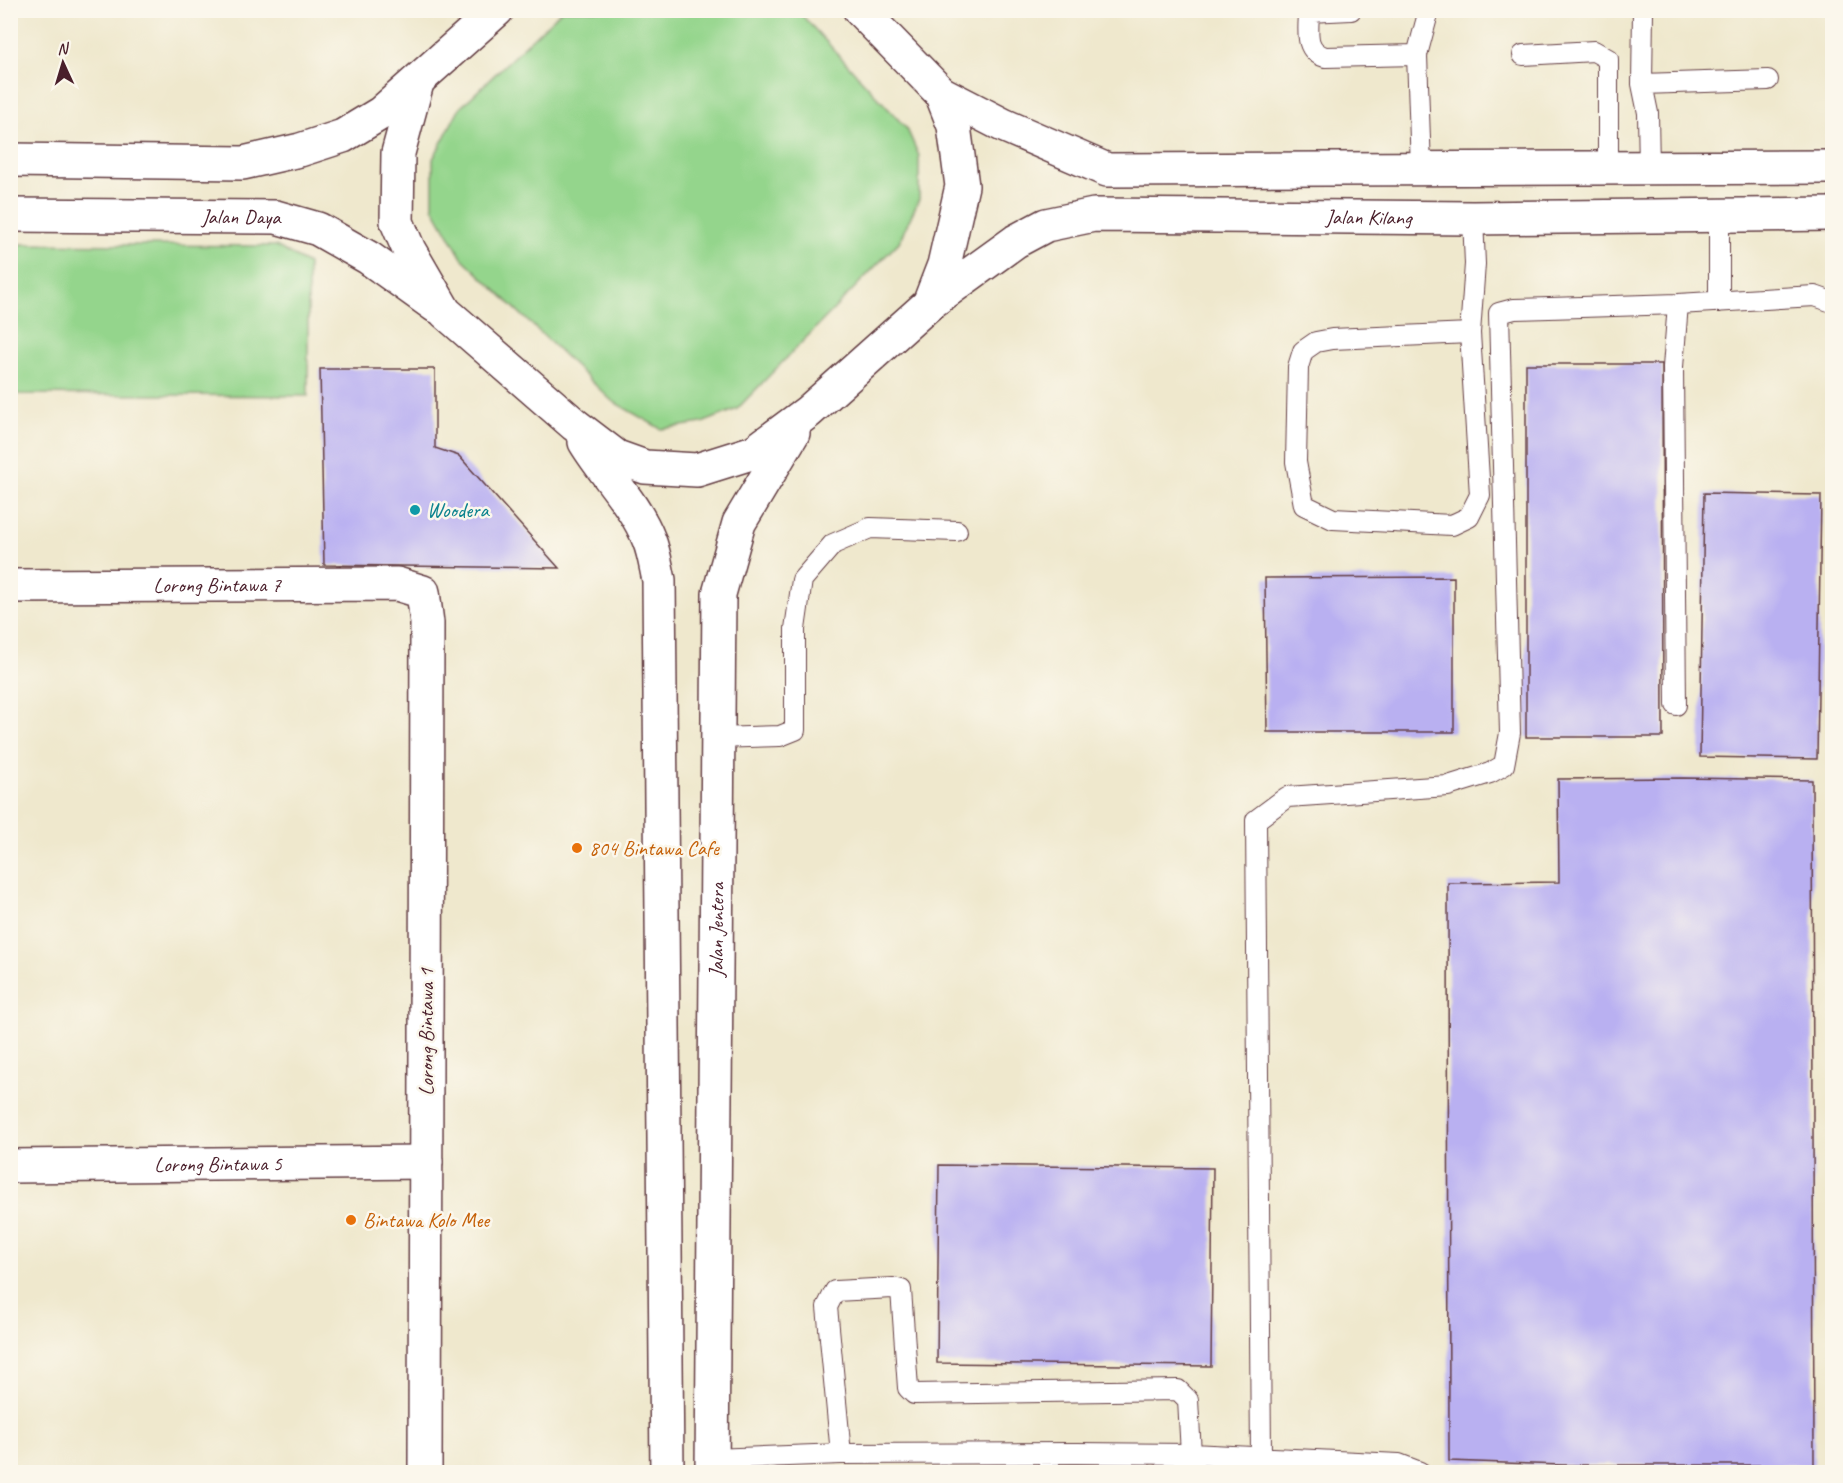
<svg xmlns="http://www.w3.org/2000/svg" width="1843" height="1483" font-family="Caveat,sans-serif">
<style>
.green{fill:#94d58c;stroke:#6f7a5c;stroke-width:1.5}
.building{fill:#b9b0f1}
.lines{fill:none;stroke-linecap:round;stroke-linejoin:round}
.service-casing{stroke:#633d43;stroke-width:22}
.minor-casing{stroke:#633d43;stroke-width:36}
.tertiary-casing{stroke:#633d43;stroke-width:36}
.service{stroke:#fff;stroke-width:20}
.minor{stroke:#fff;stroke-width:33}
.tertiary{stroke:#fff;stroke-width:33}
.culture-dot{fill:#0f9aa8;stroke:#fbf7ec;stroke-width:2}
.food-dot{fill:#e8710a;stroke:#fbf7ec;stroke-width:2}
.labels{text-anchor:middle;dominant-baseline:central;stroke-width:5;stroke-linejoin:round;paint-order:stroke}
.street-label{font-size:21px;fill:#4a1f2b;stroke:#fbf7ec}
.culture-label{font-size:21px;fill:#0d838f;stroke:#fbf7ec;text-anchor:start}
.food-label{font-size:21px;fill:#c56008;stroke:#fbf7ec;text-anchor:start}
</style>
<rect width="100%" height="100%" fill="#fbf7ec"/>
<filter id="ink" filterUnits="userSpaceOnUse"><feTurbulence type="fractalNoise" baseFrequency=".0167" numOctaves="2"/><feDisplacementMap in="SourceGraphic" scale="12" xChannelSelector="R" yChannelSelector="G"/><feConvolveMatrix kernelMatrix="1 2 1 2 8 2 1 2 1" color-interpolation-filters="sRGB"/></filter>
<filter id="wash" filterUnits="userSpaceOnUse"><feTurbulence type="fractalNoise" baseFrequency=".008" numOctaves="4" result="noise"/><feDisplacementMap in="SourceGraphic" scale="24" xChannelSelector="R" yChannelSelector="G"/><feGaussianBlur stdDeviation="1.35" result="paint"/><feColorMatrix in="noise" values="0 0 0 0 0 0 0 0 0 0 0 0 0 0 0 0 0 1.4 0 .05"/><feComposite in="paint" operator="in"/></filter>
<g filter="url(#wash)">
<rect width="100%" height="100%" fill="#efe8cd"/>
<path class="green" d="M562,10L798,11L907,129L919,156V199L899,242L737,409L702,423L661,429L612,401L462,258L433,207V159L459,109Z
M11,244L276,246L308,264V396L11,394Z"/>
<g id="blocks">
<path class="building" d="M1526,364H1662L1663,737H1526Z
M320,369H435V448L459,456L559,568L324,565Z
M1704,493L1821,495L1817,759L1700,757Z
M1454,577V732H1267L1265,578Z
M1682,778L1812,780L1814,1465H1563L1449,1461L1448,883L1559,882L1558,779Z
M939,1165L1213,1168L1211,1366L937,1363Z"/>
</g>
</g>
<g filter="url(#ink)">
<use href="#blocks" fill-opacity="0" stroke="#633d43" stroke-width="1.5"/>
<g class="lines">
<g class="service-casing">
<path id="service" d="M1309,10C1309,29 1303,50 1325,57L1417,55
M1309,12L1351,10
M1523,55L1594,51L1608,59V167
M1642,84L1643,10
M1421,168L1417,55L1429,10
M1649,169L1648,113L1642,84L1768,80
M1719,215V302
M1470,333L1332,339L1316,342L1303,351L1298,367L1296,462L1304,505L1333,519L1452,525L1469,517L1480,495L1470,333L1475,264L1473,218
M1676,705L1673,367L1678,304
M718,738L780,736L795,730V629L802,580L833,544L870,528L957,531
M841,1454L827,1307L835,1291L893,1288L901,1290L908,1388L914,1394L1178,1390L1188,1400L1191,1454
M1261,1457L1256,820L1287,797L1448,786L1490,773L1504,765L1510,733L1499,313L1514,309L1678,304L1815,296L1832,302
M712,1459L841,1454L1076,1453L1191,1454L1399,1464L1420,1472
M1049,1472V1454"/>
</g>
<g class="minor-casing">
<g id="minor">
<path id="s1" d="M10,586L397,584L423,592L427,623L425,1472"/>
<path id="s2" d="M10,1166L426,1162"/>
</g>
</g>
<g class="tertiary-casing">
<g id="tertiary">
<path d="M417,83L398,153L397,222L409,250L445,312L575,425L617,457L645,467L697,470L754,452L808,412L929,304L944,265L962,186L954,126L941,93L860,10"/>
<path d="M941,93L1003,125L1107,170L1832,167"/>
<path d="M10,160L243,163L300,150L343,136L381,113L497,10"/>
<path id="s3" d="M10,215L276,217L318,229L369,258L436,306"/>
<path id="s4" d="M929,304L1016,241L1046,225L1094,215L1473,218L1832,214"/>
<path d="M585,442C605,475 635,504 649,540C654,552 656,567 659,580L667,1472"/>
<path id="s5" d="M712,1472L719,594L739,523L793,433"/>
</g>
</g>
<use href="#service" class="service"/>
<use href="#minor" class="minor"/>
<use href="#tertiary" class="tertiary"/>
</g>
</g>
<circle class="culture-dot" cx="415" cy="510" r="6"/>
<g class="food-dot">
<circle cx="577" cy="848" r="6"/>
<circle cx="351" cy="1220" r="6"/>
</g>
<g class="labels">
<g class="street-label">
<text stroke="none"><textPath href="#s4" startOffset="465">Jalan Kilang</textPath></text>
<text stroke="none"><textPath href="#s3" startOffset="231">Jalan Daya</textPath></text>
<text stroke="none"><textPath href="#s1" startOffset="207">Lorong Bintawa 7</textPath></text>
<text stroke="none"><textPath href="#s5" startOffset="542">Jalan Jentera</textPath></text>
<text transform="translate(426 1032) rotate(-90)">Lorong Bintawa 1</text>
<text stroke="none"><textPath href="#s2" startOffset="208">Lorong Bintawa 5</textPath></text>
</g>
<g class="culture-label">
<text x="427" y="510">Woodera</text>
</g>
<g class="food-label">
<text x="589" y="848">804 Bintawa Cafe</text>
<text x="363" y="1220">Bintawa Kolo Mee</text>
</g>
</g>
<rect width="1843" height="1483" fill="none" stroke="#fbf7ec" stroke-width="36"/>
<g transform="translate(63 63) rotate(356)" stroke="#fbf7ec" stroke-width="4.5" paint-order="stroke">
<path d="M0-4.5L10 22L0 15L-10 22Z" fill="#4a1f2b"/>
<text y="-9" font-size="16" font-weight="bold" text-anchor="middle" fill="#4a1f2b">N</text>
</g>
</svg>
